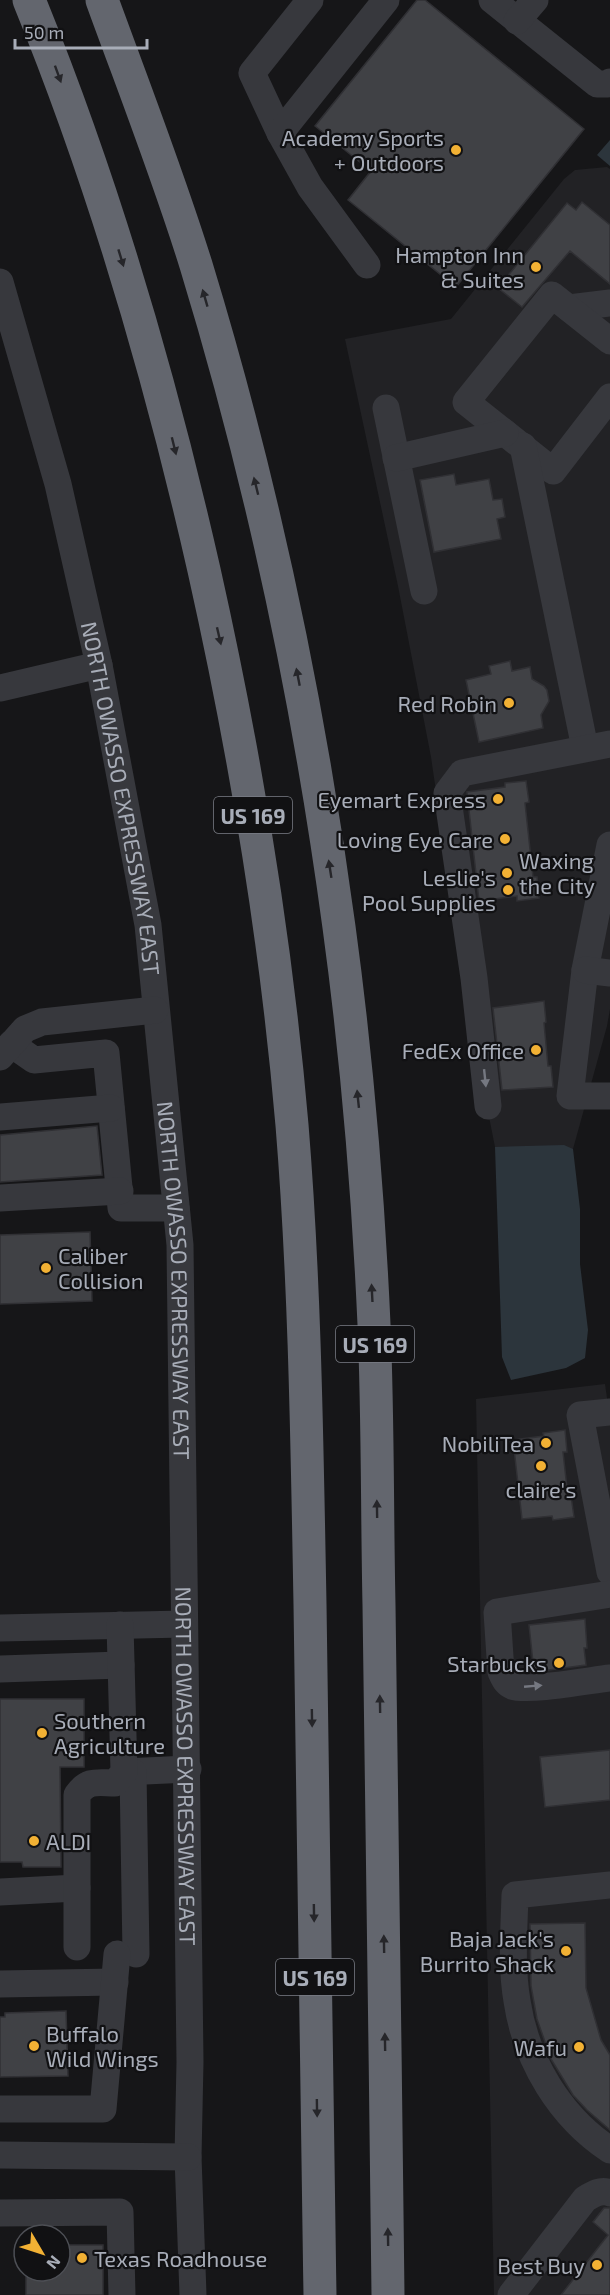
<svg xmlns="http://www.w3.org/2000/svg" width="610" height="2295" font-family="'Exo 2',sans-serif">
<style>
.built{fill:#222225}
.water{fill:#2c353c}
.building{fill:#404145;stroke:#303034;stroke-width:1.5}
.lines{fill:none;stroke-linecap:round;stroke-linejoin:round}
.minor{stroke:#37383d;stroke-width:27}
.highway{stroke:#63666e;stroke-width:33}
.oneway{fill:#26262a}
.oneway2{fill:#757881}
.poi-dot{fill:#f2b134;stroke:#111113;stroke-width:2}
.labels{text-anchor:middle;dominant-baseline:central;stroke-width:4.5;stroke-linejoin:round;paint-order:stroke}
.shield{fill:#111113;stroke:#7b7e86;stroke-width:1.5}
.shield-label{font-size:21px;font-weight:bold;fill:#a8adb8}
.poi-label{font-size:22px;fill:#a8adb8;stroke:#111113;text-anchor:end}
.street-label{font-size:22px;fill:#a8adb8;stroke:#111113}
</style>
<rect width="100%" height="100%" fill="#161618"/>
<path class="built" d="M607,167L610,169V1009L607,1026L573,1149L495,1147L468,1011L431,757L398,586L345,339L451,319L564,179L575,170Z
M605,1384L610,1419V2295H494L476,1399Z"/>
<path class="water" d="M610,140V166L597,155Z
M564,1145L573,1149L580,1209V1264L588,1330L585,1358L566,1368L511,1380L502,1357L495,1147Z"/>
<path class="building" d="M417,0H425L584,129L456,287L348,200L371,171L315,126Z
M582,202L610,225V284L570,251L522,307L498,288L567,203L576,210Z
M454,474L456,485L489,479L493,500L502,499L505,517L497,519L501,539L434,552L420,480Z
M510,661L512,671L530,667L532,679L544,686L547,690L549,701L541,715L543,728L479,742L466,680L491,674L489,666Z
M526,781L529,802L525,803L533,877H537L539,898L517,901V896L479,901L467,792L505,787V783Z
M544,1001L546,1022L544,1023L548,1066H551L553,1087L502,1090L493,1008Z
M97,1126L102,1175L0,1182V1135Z
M90,1232L92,1301L0,1304V1235Z
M565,1430L567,1452H563L568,1497L571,1496L574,1517L553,1520L552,1516L522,1519L513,1440L544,1436L543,1433Z
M585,1619L587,1648H584L586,1665L534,1672L529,1625Z
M0,1699H84V1767H60L61,1867H23L22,1862H0Z
M610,1750V1800L545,1807L540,1757Z
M585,1923L586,1988L601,2040L610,2055V2130L587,2110L573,2095L551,2059L537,2019L531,1986L530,1924Z
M66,2011L68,2076L0,2077V2017H5V2013Z
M604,2208H610V2295H561L608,2235L593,2222Z
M60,2245H103V2295H26V2271H60Z"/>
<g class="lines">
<g class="minor">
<path d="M310,0L252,73L280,133L310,187L367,265"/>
<path d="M492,0L597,84H608L610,82"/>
<path d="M517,21L535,0"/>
<path d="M280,133L386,0"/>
<path id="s1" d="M0,282L58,484L99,665L148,925L180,1245L190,2062L188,2157L193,2295"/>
<path d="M569,308L610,303"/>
<path d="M610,341L552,295L466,402L553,471L610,397"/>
<path d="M386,408L424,591"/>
<path d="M523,446L585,748"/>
<path d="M396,458L505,433"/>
<path d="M0,688L99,665"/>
<path d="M610,845L585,970L570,1096H610"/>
<path d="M585,970L610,973"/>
<path d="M11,1044L34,1060L106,1053L121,1208H176"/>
<path d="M0,1057L25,1029L42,1022L155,1010"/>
<path d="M488,1106L474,978L447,793L462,773L610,744"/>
<path d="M0,1117L111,1108"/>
<path d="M0,1198L120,1191"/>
<path d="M610,1412L580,1415L610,1572"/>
<path d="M610,1594L497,1612L501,1672C504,1679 506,1683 512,1686C528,1692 591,1680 610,1678"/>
<path d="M0,1628L184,1624"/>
<path d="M0,1669L121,1665"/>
<path d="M124,1772L188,1769"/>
<path d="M133,1772L136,1954"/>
<path d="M610,1885L515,1895C514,1930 511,1966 517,2001C526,2061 560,2117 610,2150"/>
<path d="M0,1892L77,1888"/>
<path d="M77,1947V1795C88,1779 98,1783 115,1783L124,1772L120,1625"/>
<path d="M0,1984L115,1982"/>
<path d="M0,2109H103L117,1954"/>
<path d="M0,2155L188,2157"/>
<path d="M0,2213L120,2212L122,2295"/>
<path d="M511,2295L585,2199C593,2194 601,2189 610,2193"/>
</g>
<path class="highway" d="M29,0C104,184 160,376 204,570C245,753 276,938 292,1125C305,1284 307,1444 310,1604C314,1835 316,2065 320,2295
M102,0C134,88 168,175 196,265C262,481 309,704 339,927C357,1059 368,1191 374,1324C378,1417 377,1511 379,1605C383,1835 385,2065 388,2295"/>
</g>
<defs><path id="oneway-solid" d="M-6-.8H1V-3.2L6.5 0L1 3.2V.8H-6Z" transform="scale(1.5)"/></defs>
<g class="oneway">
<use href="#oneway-solid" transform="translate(58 74) rotate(70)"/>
<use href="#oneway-solid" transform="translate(121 258) rotate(73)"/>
<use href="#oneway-solid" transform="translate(205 298) rotate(-106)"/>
<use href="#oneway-solid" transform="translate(174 446) rotate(76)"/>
<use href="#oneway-solid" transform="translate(256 486) rotate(-104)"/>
<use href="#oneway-solid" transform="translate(219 636) rotate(77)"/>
<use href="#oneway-solid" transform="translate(298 677) rotate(-101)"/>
<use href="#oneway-solid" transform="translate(330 869) rotate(-99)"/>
<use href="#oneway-solid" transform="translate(358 1099) rotate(-96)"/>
<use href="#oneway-solid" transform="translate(372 1293) rotate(-93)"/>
<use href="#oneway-solid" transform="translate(377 1509) rotate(-91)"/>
<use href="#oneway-solid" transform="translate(380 1704) rotate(-91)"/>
<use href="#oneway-solid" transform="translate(312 1718) rotate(89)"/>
<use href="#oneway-solid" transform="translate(314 1913) rotate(89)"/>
<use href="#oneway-solid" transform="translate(384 1944) rotate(-91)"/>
<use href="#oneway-solid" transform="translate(385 2042) rotate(-91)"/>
<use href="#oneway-solid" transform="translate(317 2108) rotate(89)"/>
<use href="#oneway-solid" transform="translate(388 2237) rotate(-91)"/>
</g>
<g class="oneway2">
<use href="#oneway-solid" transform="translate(485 1078) rotate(84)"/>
<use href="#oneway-solid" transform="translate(533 1686) rotate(-5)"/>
</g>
<g class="poi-dot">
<circle cx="456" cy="150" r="6"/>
<circle cx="536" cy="267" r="6"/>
<circle cx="509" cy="703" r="6"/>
<circle cx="498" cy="799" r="6"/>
<circle cx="505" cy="839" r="6"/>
<circle cx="507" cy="873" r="6"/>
<circle cx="508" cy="890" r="6"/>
<circle cx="536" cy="1050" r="6"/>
<circle cx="46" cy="1268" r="6"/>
<circle cx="546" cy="1443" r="6"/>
<circle cx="541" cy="1466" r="6"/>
<circle cx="559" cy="1663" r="6"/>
<circle cx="42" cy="1733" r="6"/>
<circle cx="34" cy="1841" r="6"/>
<circle cx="566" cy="1951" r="6"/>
<circle cx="34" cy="2046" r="6"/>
<circle cx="579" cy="2047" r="6"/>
<circle cx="82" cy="2258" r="6"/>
<circle cx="597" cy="2265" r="6"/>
</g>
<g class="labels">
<g class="shield">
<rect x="214" y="797" width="78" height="36" rx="4.5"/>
<rect x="336" y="1326" width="78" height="36" rx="4.5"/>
<rect x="276" y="1959" width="78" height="36" rx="4.5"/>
</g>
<g class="shield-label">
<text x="253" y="815">US 169</text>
<text x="375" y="1344">US 169</text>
<text x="315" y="1977">US 169</text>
</g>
<g class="poi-label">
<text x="444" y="137">Academy Sports<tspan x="444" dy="25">+ Outdoors</tspan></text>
<text x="524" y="254">Hampton Inn<tspan x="524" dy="25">&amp; Suites</tspan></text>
<text x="497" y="703">Red Robin</text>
<text x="486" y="799">Eyemart Express</text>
<text x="493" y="839">Loving Eye Care</text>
<text x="519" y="860" text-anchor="start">Waxing<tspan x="519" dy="25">the City</tspan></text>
<text x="496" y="877">Leslie's<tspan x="496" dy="25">Pool Supplies</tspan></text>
<text x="524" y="1050">FedEx Office</text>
<text x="58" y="1255" text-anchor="start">Caliber<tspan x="58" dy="25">Collision</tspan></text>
<text x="534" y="1443">NobiliTea</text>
<text x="541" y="1489" text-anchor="middle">claire's</text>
<text x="547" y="1663">Starbucks</text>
<text x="54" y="1720" text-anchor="start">Southern<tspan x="54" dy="25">Agriculture</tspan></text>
<text x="46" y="1841" text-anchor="start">ALDI</text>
<text x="554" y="1938">Baja Jack's<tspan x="554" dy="25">Burrito Shack</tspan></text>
<text x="46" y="2033" text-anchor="start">Buffalo<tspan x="46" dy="25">Wild Wings</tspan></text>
<text x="567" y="2047">Wafu</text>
<text x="94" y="2258" text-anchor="start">Texas Roadhouse</text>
<text x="585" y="2265">Best Buy</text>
</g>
<g class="street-label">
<text stroke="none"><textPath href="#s1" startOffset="531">NORTH OWASSO EXPRESSWAY EAST</textPath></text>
<text stroke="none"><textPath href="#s1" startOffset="1017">NORTH OWASSO EXPRESSWAY EAST</textPath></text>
<text stroke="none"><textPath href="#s1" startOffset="1503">NORTH OWASSO EXPRESSWAY EAST</textPath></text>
</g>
</g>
<g transform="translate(42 2253) rotate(129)"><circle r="28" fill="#111113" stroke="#4d4f55" stroke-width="1.5"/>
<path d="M0-4.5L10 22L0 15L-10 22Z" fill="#f2b134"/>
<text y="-9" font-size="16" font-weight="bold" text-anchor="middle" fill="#a8adb8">N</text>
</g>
<path d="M15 39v9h132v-9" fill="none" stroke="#a8adb8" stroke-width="3"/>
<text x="24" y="39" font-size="18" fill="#a8adb8" stroke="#111113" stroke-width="4.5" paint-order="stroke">50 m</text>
</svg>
